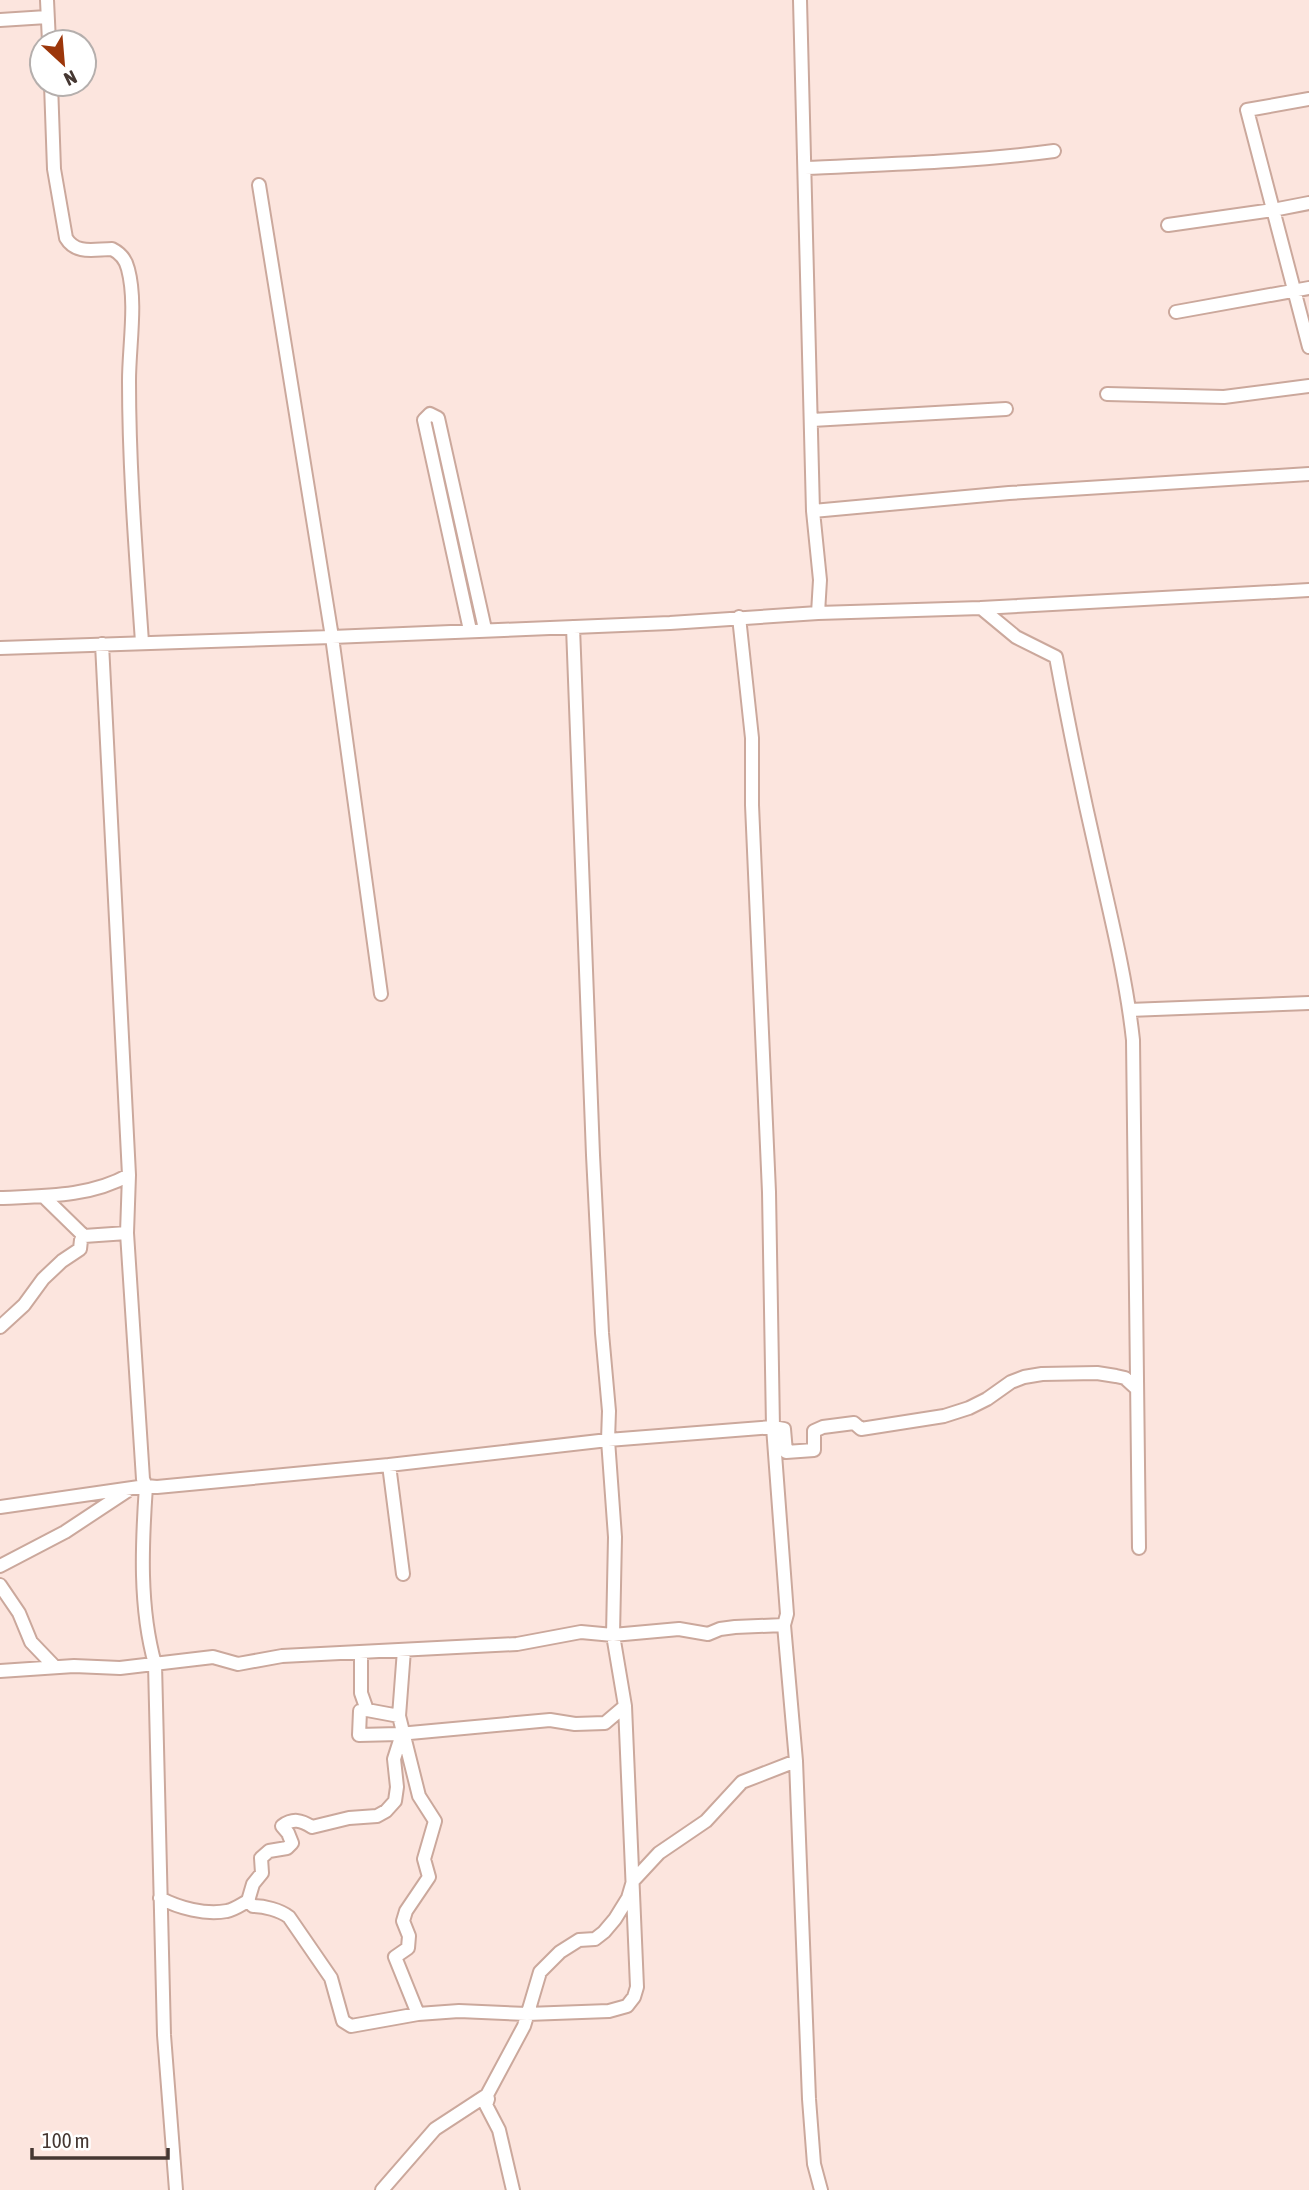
<svg xmlns="http://www.w3.org/2000/svg" width="1309" height="2190" font-family="'Asap Condensed',sans-serif">
<style>
.lines{fill:none;stroke-linecap:round;stroke-linejoin:round}
.minor-casing{stroke:#cba89c;stroke-width:16}
.minor{stroke:#fff;stroke-width:12}
</style>
<rect width="100%" height="100%" fill="#fce5de"/>
<g class="lines">
<g class="minor-casing">
<path id="minor" d="M47,0L49,42
M800,0L813,511L820,580L818,613
M0,20L47,17
M51,84L54,169L66,238C76,255 95,249 112,249C120,253 126,260 128,269C137,303 129,346 129,381C129,468 136,555 142,642
M1309,99L1247,110L1309,347
M805,168C888,164 972,162 1054,151
M259,185L332,637L381,994
M1168,225L1273,210L1309,203
M1176,312L1309,288
M1107,394L1224,397L1309,386
M812,420L1006,409
M813,511L1009,493L1309,474
M981,608L1016,637L1056,657C1068,722 1081,786 1096,851C1110,914 1126,976 1133,1040L1139,1548
M470,630L424,420L430,414L438,418L485,629
M102,644L129,1175L127,1233L143,1479L146,1486L157,1487L389,1465L608,1440L609,1411L602,1333L593,1155L573,627
M0,648L332,637L670,623L818,613L981,608L1309,590
M1129,1010L1309,1003
M43,1196L84,1236
M0,1198C44,1196 90,1197 129,1175
M0,1327L24,1305L43,1279L62,1261L80,1249L81,1240L84,1236L127,1233
M389,1465L403,1574
M0,1507L146,1486C142,1544 139,1607 155,1664L164,2035L176,2190
M0,1566L65,1532L127,1491
M0,1585L19,1613L31,1642L55,1667
M784,1625L796,1761L809,2099L814,2164L821,2190
M404,1650L399,1716L419,1796L435,1821L424,1859L429,1877L406,1911L403,1921L409,1936L408,1948L395,1957L418,2014
M361,1652V1693L367,1710L360,1711L359,1735L399,1734L550,1720L575,1724L605,1723L625,1706
M0,1671L74,1666L120,1668L213,1657L238,1664L282,1656L517,1644L581,1632L613,1635L679,1629L708,1634L720,1629L735,1627L784,1625L787,1614L773,1427L769,1192L752,805V738L739,617
M367,1710L399,1716
M160,1898C179,1908 205,1915 227,1911C234,1910 242,1904 248,1901L253,1884L262,1873L261,1858L269,1851L287,1848L292,1843L288,1833L282,1826C293,1818 301,1820 312,1827L349,1818L377,1816L386,1811L395,1801L397,1787L394,1759L402,1734
M248,1901L253,1906C264,1906 280,1910 289,1917L331,1978L343,2021L351,2026L418,2014L459,2011L527,2014L609,2011L627,2006L634,1997L637,1987L625,1706L613,1635L615,1537L608,1440L773,1427L784,1429L786,1452L814,1450V1431L823,1427L854,1423L861,1429L944,1416L969,1408L987,1399L1011,1382L1024,1377L1042,1374L1097,1373L1116,1376L1125,1378L1137,1389
M487,2095L488,2099L486,2105L499,2130L513,2190
M382,2190L435,2129L487,2095L524,2026L540,1972L560,1952L579,1940L595,1939L604,1932L615,1919L628,1898L633,1881L659,1853L706,1821L742,1782L796,1761"/>
</g>
<use href="#minor" class="minor"/>
</g>
<g transform="translate(63 63) rotate(154)"><circle r="33" fill="#ffffff" stroke="#b5afad" stroke-width="2"/>
<path d="M0-5L12 26L0 18L-12 26Z" fill="#9c360a"/>
<text y="-10" font-size="19" font-weight="bold" text-anchor="middle" fill="#453732">N</text>
</g>
<path d="M32 2148v10h136v-10" fill="none" stroke="#453732" stroke-width="3.5"/>
<text x="42" y="2148" font-size="21" fill="#453732" stroke="#ffffff" stroke-width="5" paint-order="stroke">100 m</text>
</svg>
